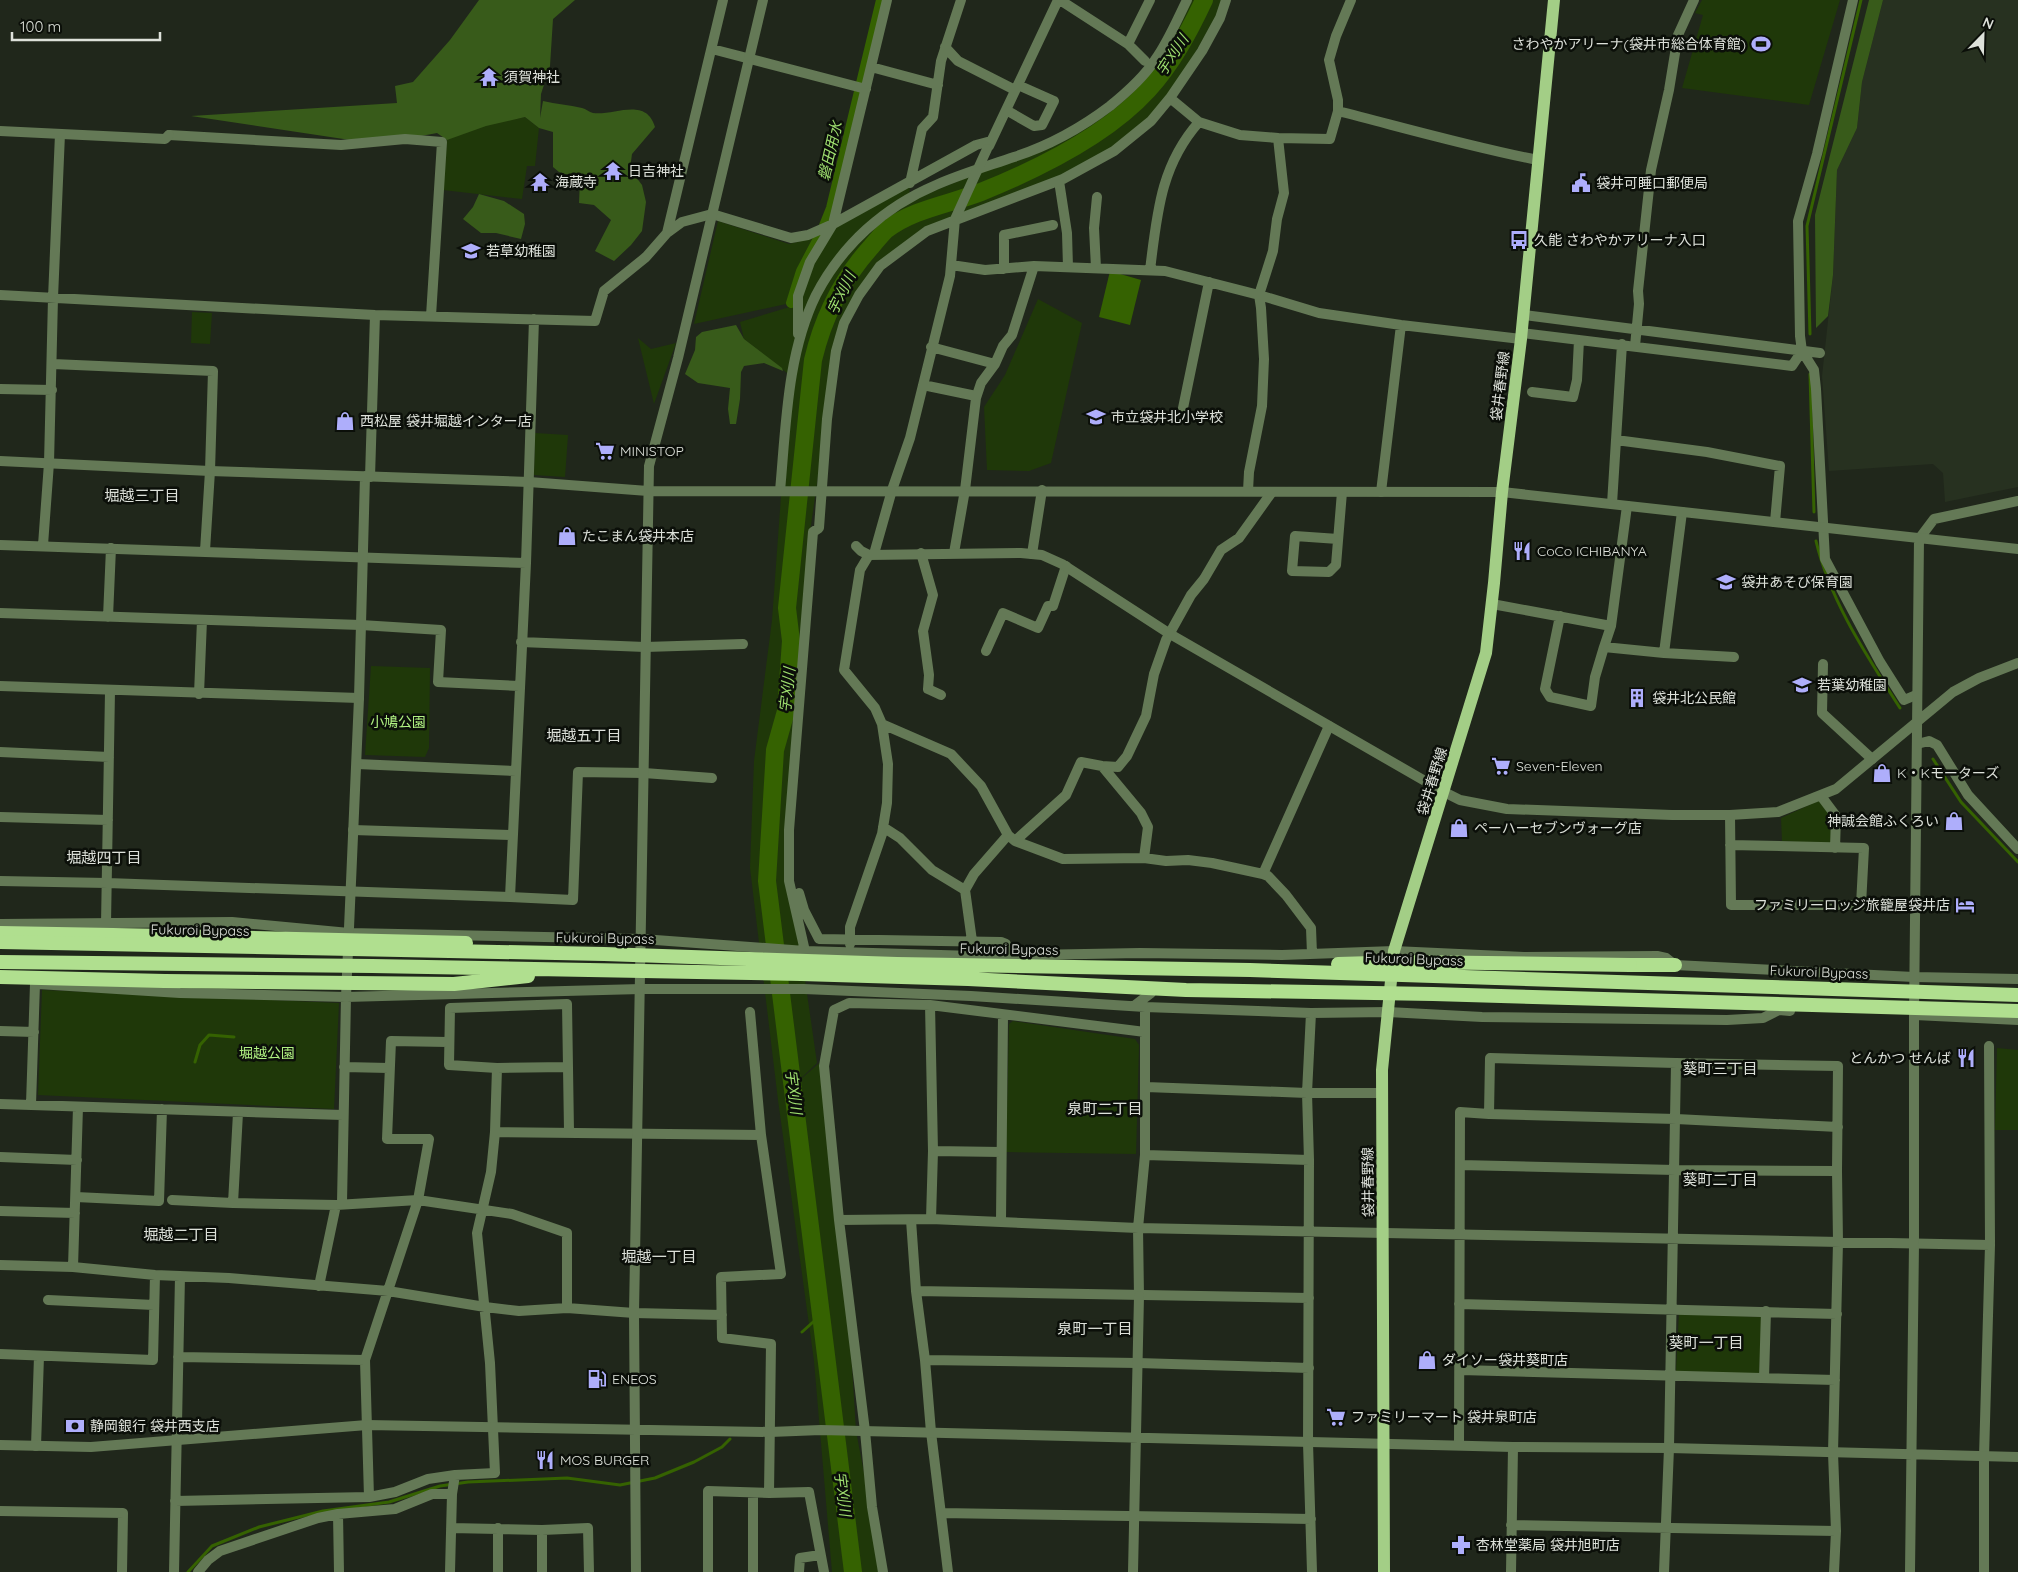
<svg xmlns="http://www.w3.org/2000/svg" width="2018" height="1572" font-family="Quicksand,'Noto Sans JP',sans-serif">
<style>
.built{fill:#273120}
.green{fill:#1f3809}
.forest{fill:#385b1a}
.water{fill:#356201}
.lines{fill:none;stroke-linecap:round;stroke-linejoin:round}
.stream{stroke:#356201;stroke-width:3}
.canal{stroke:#356201;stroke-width:10}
.river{stroke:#356201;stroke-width:18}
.minor{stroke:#647956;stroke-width:10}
.tertiary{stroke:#647956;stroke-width:10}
.primary{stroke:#a3ce86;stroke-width:12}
.trunk{stroke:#b0df8f;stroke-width:14}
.minor-bridge{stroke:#647956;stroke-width:10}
.trunk-bridge{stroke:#b0df8f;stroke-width:14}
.labels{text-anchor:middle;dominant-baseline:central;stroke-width:5;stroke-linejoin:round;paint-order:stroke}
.poi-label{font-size:14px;fill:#dde1da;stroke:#0b0f09;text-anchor:start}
.street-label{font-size:14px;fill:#dde1da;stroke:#0b0f09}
.park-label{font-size:14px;fill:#b0f182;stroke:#0b0f09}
.water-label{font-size:15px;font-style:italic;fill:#9ede6f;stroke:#0b0f09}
.neighbourhood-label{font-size:15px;fill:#dde1da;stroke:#0b0f09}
</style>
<rect width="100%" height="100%" fill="#20271b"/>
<path class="built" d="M1883,0H2018V487L1945,502L1943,473L1933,464L1829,471L1822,376L1833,275L1837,170L1857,128L1862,82Z"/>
<path class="green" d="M1187,0H1225L1168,101L1134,135L1087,166L927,231L895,254L839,329L810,532L787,889L800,945L817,1063L793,1086L825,1058L847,1287L856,1431L883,1572H832L814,1361L778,1100L750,868L754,761L772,620L787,414V373L744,339L740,322L793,306L798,302L811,260L833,224L910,186L909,199L898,206L1055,141L1112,106L1153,63Z
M1702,0H1840L1809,105L1682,88L1703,15L1695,13Z
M525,117L539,128L535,166H527L522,199L443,190L447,140L454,131Z
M718,221L789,244L813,238L786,304L694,324Z
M1038,299L1082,323L1051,463L1029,471L987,470L984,407L1005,375Z
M192,312L212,313L210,344L191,343Z
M638,338L651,349L676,343L654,404Z
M535,433L568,435L565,477L534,475Z
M371,666L430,668L429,748L425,757L365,755Z
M1820,800L1836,816L1835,845L1782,841L1781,818Z
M42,990L339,1003L334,1109L38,1095Z
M1013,1021L1135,1039L1139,1045L1136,1154L1006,1152L1009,1024Z
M1997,1048L2018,1050V1130H1995Z
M1679,1313L1762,1317L1759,1375L1676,1371Z"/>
<path class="forest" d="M479,0H575L553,19L550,66L541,94L540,118L543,101C556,104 569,105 582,108C586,109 589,112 593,113C614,116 646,96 655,127L632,154L630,169L642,185L646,202L642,231L631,245L614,261L595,251L611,220L594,205L579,203L580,179L559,172L553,167V132L539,128L525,117L486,126L447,140L437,133L405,139L370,143L191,116L397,103L395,86L413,82L450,40Z
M1869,0H1883L1862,82L1857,128L1837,170L1833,275L1828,316L1816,328L1815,215Z
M479,194L504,201L524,214L525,224L521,239L496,233H481L463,219L473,207Z
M736,325L744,339L782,368L783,371L764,363L744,366L741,372L740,399L736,424H730L728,409L730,388L698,383L685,374L695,350L696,337L702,332Z"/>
<path class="water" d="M1110,271L1141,280L1130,325L1099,317Z"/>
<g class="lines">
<path class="stream" d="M1810,334L1807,226L1861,0
M1810,374L1814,512
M1816,541C1830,601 1867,656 1900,708
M1933,759L1961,802L2018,862
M195,1062L200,1045L209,1035L234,1037
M802,1332L822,1314
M188,1572L212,1546L259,1527L323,1511L389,1502L440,1486L468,1482L567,1478L620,1485L655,1478L694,1462L722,1447L730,1439"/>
<path class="canal" d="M791,303L801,271L821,233L831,208L881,0"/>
<path class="river" d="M853,1572L767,881L775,750L786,711L791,641L787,608L813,360C823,318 842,279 871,247C876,241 881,235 886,230C913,209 950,204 981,192C1038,169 1106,136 1148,90C1172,64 1189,32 1204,0"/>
<path class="minor" d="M1060,0L1128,44L1145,61
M1853,0L1817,154L1798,221L1800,336L1802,351L1814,370L1816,389L1825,559L1880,662L1904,700L1916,695
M1128,44L1150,0
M945,47L958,61L1015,90
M712,49L866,89
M871,67L938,85
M1170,98L1199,122L1240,135L1278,138L1284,193L1277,219L1273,251L1259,295L1261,308L1264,359L1262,406L1249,472L1248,491
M1006,110L1034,126L1042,125L1054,101L1018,85
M1338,111C1405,128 1471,147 1538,160
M169,135L341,145L405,139L442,142L431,316
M1278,138L1330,139L1338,111V100L1329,60L1336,36L1351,0
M989,146L1058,0
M1059,181L1067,233L1068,267
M910,183L922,129L933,117L941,61L961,0
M667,233L723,0
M951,265L985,270L1034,266L1165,271L1259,295L1319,313L1401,325L1521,339
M1096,268L1094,228L1097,197
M1004,269V235L1053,225
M1150,270C1157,215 1160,166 1199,122
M0,295L375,315L595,321L604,291L646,257L667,233L682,222L712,214L791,238L808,235L833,224L976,145L991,141
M1524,315L1820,353
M1522,333L1792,366L1802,351
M798,334V296L810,262L833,224L887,0
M1635,346L1639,304L1638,291L1651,170L1669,90L1678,35L1694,0
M931,347L995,364
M53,364L213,371L210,471L205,551
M923,385L976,396
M0,389L52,390
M1532,392L1573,397L1577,380L1579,340
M1183,408L1209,282
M1616,440L1707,452L1780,466L1775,522
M370,477L375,315
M780,491C786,426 787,354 816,295C842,245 884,207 936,185C961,174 988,166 1014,157C1048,146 1081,128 1110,106C1126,93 1144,77 1155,60C1168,42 1177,20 1187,0
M1381,492L1401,325
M1612,504L1622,344
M1338,539L1295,536L1292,571L1329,572L1336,565L1342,492
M1919,539L1934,519L2018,501
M0,545L526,563
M43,545L49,463L53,298L60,134
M921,553L933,595L923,631L929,675L928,689L941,695
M954,553L965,490L976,398L981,383L995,364L1003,346L1012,335L1034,266
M874,554L892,490L910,438L950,276L955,219
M1032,554L1042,490
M1492,604L1611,626
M0,613L361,625L441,630L438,682L519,686
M1560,616L1545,689L1550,697L1591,706L1595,677L1604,647L1664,653L1734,657
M108,617L111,548
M521,642L645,647L743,644
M1604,647L1611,626L1627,506
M986,651L1003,613L1038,628L1048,606H1053L1066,566
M1664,653L1682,512
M1823,664L1822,713L1872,759
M0,686L359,698
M199,694L202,620
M882,724L951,754L981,786L1008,835L1015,841L1063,859L1144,858L1166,861L1188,860L1212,863L1263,874L1268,876L1286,895L1311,928L1312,954
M1917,744L1929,741L1937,745L1968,795L2018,849
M0,752L109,757
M357,764L516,771
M1102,766L1141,813L1148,827L1144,858
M1821,796L1836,816L1835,848
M0,817L108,820
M883,827L900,838L932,870L965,890
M353,830L513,835
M1015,841L1066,795L1081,762L1102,766L1118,767L1127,756L1146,716L1154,674L1166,640L1191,595L1204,579L1221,550L1239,538L1272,492
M1730,845L1864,848L1861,905H1731L1730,815
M1263,874L1329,726
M0,881L107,883L510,897L526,563L534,319
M799,893L804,910L819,939L1001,942L1006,944L1008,955
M510,897L573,900L578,772L644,773L712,778
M0,924L232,922L349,933L642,939L805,951L974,956L1140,953L1282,955L1394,951L1524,957L1657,956L1666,958L1675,965L1914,977L2018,979
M106,924L110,691
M972,941L965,890L974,874L1008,835
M850,944V927L882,834L887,803L888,764L882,724L875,708L844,670L860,570L869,555
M805,951L789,881V830L813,532L819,528L827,419L836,351L844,323L859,295L880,266L927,231L1063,179L1114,151L1151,121L1170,98L1202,51L1220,18L1226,0
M38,984L180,993L346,997L641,989H804L971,996L1145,1007L1311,1013L1388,1012L1482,1017L1727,1020L1763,1018L1779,1010L1790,1011
M930,1005L933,1151L931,1219
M1134,1006L1151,993
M750,1012L761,1135L781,1274L721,1277L722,1338L771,1344L769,1493
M1311,1013L1307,1093L1309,1160L1308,1443L1312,1572
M1915,1015L2018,1020
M0,1031L34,1032
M344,1067L389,1068
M568,1067L497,1068L449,1065L450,1008L567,1004L569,1131
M1146,1087L1307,1093H1382
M0,1104L343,1115
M31,1104L35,984
M1489,1114L1676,1119L1838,1127
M495,1132L761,1135
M933,1151L1001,1152
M1145,1155L1309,1160
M0,1157L77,1160
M1460,1165L1675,1170L1837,1171
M76,1197L159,1201L162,1109
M172,1200L233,1203L336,1205L418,1200L512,1214L567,1233V1308
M233,1203L238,1113
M342,1203L346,997
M0,1211L75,1213
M839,1220L931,1219L1138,1228L1990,1245
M911,1220L916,1291L925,1360L931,1432L948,1572
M1001,1221L1003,1015
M0,1265L73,1267L155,1275L229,1278L388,1291L485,1307L519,1311L567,1308L634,1313L722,1315
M73,1267L78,1107
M319,1286L336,1205
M916,1291L1309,1298
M1139,1296L1138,1228L1145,1155V1007
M48,1300L154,1305
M1459,1304L1837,1314
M0,1354L153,1360L155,1275
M178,1357L365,1360
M925,1360L1138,1363L1309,1368
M1460,1370L1835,1380
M1764,1378L1766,1311
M1459,1445L1460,1112L1489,1114L1490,1058L1676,1063L1838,1066L1837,1171L1838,1242L1833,1453L1836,1531L1834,1572
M36,1446L39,1356
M369,1497L365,1360L418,1200L429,1139H387L391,1041L448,1042
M175,1501L369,1497L395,1492L428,1479L455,1475L495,1473L490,1363L477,1233L491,1172L495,1132L497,1068
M0,1511L123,1513L122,1572
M941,1513L1311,1519
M1511,1525L1836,1531
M451,1528L542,1530L588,1528L589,1572
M542,1530V1572
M174,1572L180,1276
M198,1572L208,1560L220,1551L318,1518L338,1514
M339,1572L338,1514L395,1509L432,1494H452
M450,1572L452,1494L455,1475
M498,1572V1528
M708,1572V1491L769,1493L809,1492L824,1572
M753,1572V1493
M799,1572L800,1558L820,1555
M883,1572L872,1507L865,1431L839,1220L824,1066L834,1010L849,1003L930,1005L1145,1032
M1511,1572L1513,1447
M1664,1572L1669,1448L1676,1063
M1984,1572V1457L1990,1245L1989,1046"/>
<path class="tertiary" d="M0,131L165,139L169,135
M0,461L210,471L529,482L648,491L1502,492L2018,549
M856,546L861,551L869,555L1021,553L1042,555L1062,564L1170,634L1444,792L1460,800L1507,809L1672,815H1730L1778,812L1836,789L1953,692L1979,678L2018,663
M346,997L359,698L365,476
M0,1445L91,1447L367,1425L770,1432L821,1430L1513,1447L1669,1448L2018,1457
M636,1572L634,1313L649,466L678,358L763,0
M1133,1572L1139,1296
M1910,1572L1914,1244V1015L1919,539"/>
<path class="primary" d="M1384,1572L1382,1070L1394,951L1486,653L1494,583L1502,492L1521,339L1554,0"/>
<path class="trunk" d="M0,933L170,936
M1630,965H1675
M0,977L165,981"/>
<path class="minor-bridge" d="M956,217L987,149"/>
<path class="trunk-bridge" d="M170,936L466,943
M0,942L604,954L897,964L1250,970L2018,995
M0,962L372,966L801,974L968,979L1186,990L1433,994L2018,1011
M1338,964L1408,962L1630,965
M165,981L454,984L528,976"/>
</g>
<defs>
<g id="stadium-bare" transform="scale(1.5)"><path d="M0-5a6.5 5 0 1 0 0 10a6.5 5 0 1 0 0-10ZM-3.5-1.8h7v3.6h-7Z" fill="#aeaefb" stroke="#0b0f09" stroke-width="2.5" paint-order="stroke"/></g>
<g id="temple-bare" transform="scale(1.5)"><path d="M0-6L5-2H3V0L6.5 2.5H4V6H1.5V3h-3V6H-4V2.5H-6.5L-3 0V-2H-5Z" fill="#aeaefb" stroke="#0b0f09" stroke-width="2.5" paint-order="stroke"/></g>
<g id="civic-bare" transform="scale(1.5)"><path d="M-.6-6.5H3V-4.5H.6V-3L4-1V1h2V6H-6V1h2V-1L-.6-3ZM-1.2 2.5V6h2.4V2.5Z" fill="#aeaefb" stroke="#0b0f09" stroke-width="2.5" paint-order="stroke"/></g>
<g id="bus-bare" transform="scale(1.5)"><path d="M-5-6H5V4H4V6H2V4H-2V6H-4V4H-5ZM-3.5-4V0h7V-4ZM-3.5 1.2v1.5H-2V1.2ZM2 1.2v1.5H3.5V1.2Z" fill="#aeaefb" stroke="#0b0f09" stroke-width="2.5" paint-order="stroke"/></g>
<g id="school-bare" transform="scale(1.5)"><path d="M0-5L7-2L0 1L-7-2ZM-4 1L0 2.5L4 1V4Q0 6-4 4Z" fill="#aeaefb" stroke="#0b0f09" stroke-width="2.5" paint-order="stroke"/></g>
<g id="shop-bare" transform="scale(1.5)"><path d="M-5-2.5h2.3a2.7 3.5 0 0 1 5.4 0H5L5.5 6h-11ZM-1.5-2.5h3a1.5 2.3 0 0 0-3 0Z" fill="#aeaefb" stroke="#0b0f09" stroke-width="2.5" paint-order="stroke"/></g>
<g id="supermarket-bare" transform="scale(1.5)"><path d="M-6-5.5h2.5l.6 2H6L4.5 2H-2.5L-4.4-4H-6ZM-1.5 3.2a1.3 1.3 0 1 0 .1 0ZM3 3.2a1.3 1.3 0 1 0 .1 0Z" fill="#aeaefb" stroke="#0b0f09" stroke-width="2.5" paint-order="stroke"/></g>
<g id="restaurant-bare" transform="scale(1.5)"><path d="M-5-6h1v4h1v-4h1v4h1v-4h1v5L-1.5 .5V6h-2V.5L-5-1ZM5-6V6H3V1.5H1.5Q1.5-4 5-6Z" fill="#aeaefb" stroke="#0b0f09" stroke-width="2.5" paint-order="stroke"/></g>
<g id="building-bare" transform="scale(1.5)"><path d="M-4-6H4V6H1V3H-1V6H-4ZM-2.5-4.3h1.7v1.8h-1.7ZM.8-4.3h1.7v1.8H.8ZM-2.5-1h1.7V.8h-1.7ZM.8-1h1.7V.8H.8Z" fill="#aeaefb" stroke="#0b0f09" stroke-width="2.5" paint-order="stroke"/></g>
<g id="hotel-bare" transform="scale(1.5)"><path d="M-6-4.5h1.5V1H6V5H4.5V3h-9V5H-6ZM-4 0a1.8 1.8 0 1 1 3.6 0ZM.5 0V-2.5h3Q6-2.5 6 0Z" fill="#aeaefb" stroke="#0b0f09" stroke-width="2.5" paint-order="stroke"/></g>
<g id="fuel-bare" transform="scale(1.5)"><path d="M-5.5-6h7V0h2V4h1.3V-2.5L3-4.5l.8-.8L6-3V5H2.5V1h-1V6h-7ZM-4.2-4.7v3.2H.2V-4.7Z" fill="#aeaefb" stroke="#0b0f09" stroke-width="2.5" paint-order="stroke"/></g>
<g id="bank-bare" transform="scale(1.5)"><path d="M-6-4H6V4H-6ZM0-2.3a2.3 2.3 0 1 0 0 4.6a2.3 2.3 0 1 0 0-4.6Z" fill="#aeaefb" stroke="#0b0f09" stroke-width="2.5" paint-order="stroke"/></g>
<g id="pharmacy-bare" transform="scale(1.5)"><path d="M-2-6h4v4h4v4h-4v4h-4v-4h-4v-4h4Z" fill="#aeaefb" stroke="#0b0f09" stroke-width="2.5" paint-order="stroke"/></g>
</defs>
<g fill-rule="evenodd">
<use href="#stadium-bare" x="1761" y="44"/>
<use href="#temple-bare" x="489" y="77"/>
<use href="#temple-bare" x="613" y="171"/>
<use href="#temple-bare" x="540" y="182"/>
<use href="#civic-bare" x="1581" y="183"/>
<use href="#bus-bare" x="1519" y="240"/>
<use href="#school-bare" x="471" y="251"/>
<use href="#school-bare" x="1096" y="417"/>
<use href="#shop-bare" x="345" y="421"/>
<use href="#supermarket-bare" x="605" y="451"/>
<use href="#shop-bare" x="567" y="536"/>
<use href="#restaurant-bare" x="1522" y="551"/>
<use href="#school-bare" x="1726" y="582"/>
<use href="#school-bare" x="1802" y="685"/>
<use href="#building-bare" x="1637" y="698"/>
<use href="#supermarket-bare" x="1501" y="766"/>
<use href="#shop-bare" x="1882" y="773"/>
<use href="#shop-bare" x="1954" y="821"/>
<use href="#shop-bare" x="1459" y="828"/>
<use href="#hotel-bare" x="1965" y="905"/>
<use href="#restaurant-bare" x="1966" y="1058"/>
<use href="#shop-bare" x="1427" y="1360"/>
<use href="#fuel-bare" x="597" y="1379"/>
<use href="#supermarket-bare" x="1336" y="1417"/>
<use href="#bank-bare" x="75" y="1426"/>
<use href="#restaurant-bare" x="545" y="1460"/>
<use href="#pharmacy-bare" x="1461" y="1545"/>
</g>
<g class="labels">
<g class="poi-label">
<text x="1746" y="44" text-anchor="end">さわやかアリーナ(袋井市総合体育館)</text>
<text x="504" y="77">須賀神社</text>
<text x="628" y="171">日吉神社</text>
<text x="555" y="182">海蔵寺</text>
<text x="1596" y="183">袋井可睡口郵便局</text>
<text x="1534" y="240">久能 さわやかアリーナ入口</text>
<text x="486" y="251">若草幼稚園</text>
<text x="1111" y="417">市立袋井北小学校</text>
<text x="360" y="421">西松屋 袋井堀越インター店</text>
<text x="620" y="451">MINISTOP</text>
<text x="582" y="536">たこまん袋井本店</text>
<text x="1537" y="551">CoCo ICHIBANYA</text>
<text x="1741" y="582">袋井あそび保育園</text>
<text x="1817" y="685">若葉幼稚園</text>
<text x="1652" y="698">袋井北公民館</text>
<text x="1516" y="766">Seven-Eleven</text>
<text x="1897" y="773">K・Kモーターズ</text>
<text x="1939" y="821" text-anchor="end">神誠会館ふくろい</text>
<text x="1474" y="828">ペーハーセブンヴォーグ店</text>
<text x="1950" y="905" text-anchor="end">ファミリーロッジ旅籠屋袋井店</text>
<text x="1951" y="1058" text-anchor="end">とんかつ せんば</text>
<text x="1442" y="1360">ダイソー袋井葵町店</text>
<text x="612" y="1379">ENEOS</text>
<text x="1351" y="1417">ファミリーマート 袋井泉町店</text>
<text x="90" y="1426">静岡銀行 袋井西支店</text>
<text x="560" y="1460">MOS BURGER</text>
<text x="1476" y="1545">杏林堂薬局 袋井旭町店</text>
</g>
<g class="street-label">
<text transform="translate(1500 386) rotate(-83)">袋井春野線</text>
<text transform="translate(1432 781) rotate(-73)">袋井春野線</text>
<text transform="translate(200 930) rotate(1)">Fukuroi Bypass</text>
<text transform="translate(605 938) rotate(1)">Fukuroi Bypass</text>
<text transform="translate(1009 949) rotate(1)">Fukuroi Bypass</text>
<text transform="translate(1414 959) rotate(2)">Fukuroi Bypass</text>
<text transform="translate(1819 972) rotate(2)">Fukuroi Bypass</text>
<text transform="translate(1368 1182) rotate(-91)">袋井春野線</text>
</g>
<g class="park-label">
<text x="398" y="722">小鳩公園</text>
<text x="267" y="1053">堀越公園</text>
</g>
<g class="water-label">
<text transform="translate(1172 55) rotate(-57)">宇刈川</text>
<text transform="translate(830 151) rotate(-77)">磐田用水</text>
<text transform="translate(841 293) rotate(-64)">宇刈川</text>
<text transform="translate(787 690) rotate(-84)">宇刈川</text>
<text transform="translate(794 1092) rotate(83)">宇刈川</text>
<text transform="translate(843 1494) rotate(83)">宇刈川</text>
</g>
<g class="neighbourhood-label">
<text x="142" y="495">堀越三丁目</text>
<text x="584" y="735">堀越五丁目</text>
<text x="104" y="857">堀越四丁目</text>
<text x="1720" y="1068">葵町三丁目</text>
<text x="1105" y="1108">泉町二丁目</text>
<text x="1720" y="1179">葵町二丁目</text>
<text x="181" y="1234">堀越二丁目</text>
<text x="659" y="1256">堀越一丁目</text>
<text x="1095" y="1328">泉町一丁目</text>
<text x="1706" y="1342">葵町一丁目</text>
</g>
</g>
<g transform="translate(1983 35) rotate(23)" stroke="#0b0f09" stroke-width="4" paint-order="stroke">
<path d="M0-4L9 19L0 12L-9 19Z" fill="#dde1da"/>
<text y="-8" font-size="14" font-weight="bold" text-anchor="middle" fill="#dde1da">N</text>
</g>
<path d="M12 32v8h148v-8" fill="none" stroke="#dde1da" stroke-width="2.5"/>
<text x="20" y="32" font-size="15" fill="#dde1da" stroke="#0b0f09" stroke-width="4" paint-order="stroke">100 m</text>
</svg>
